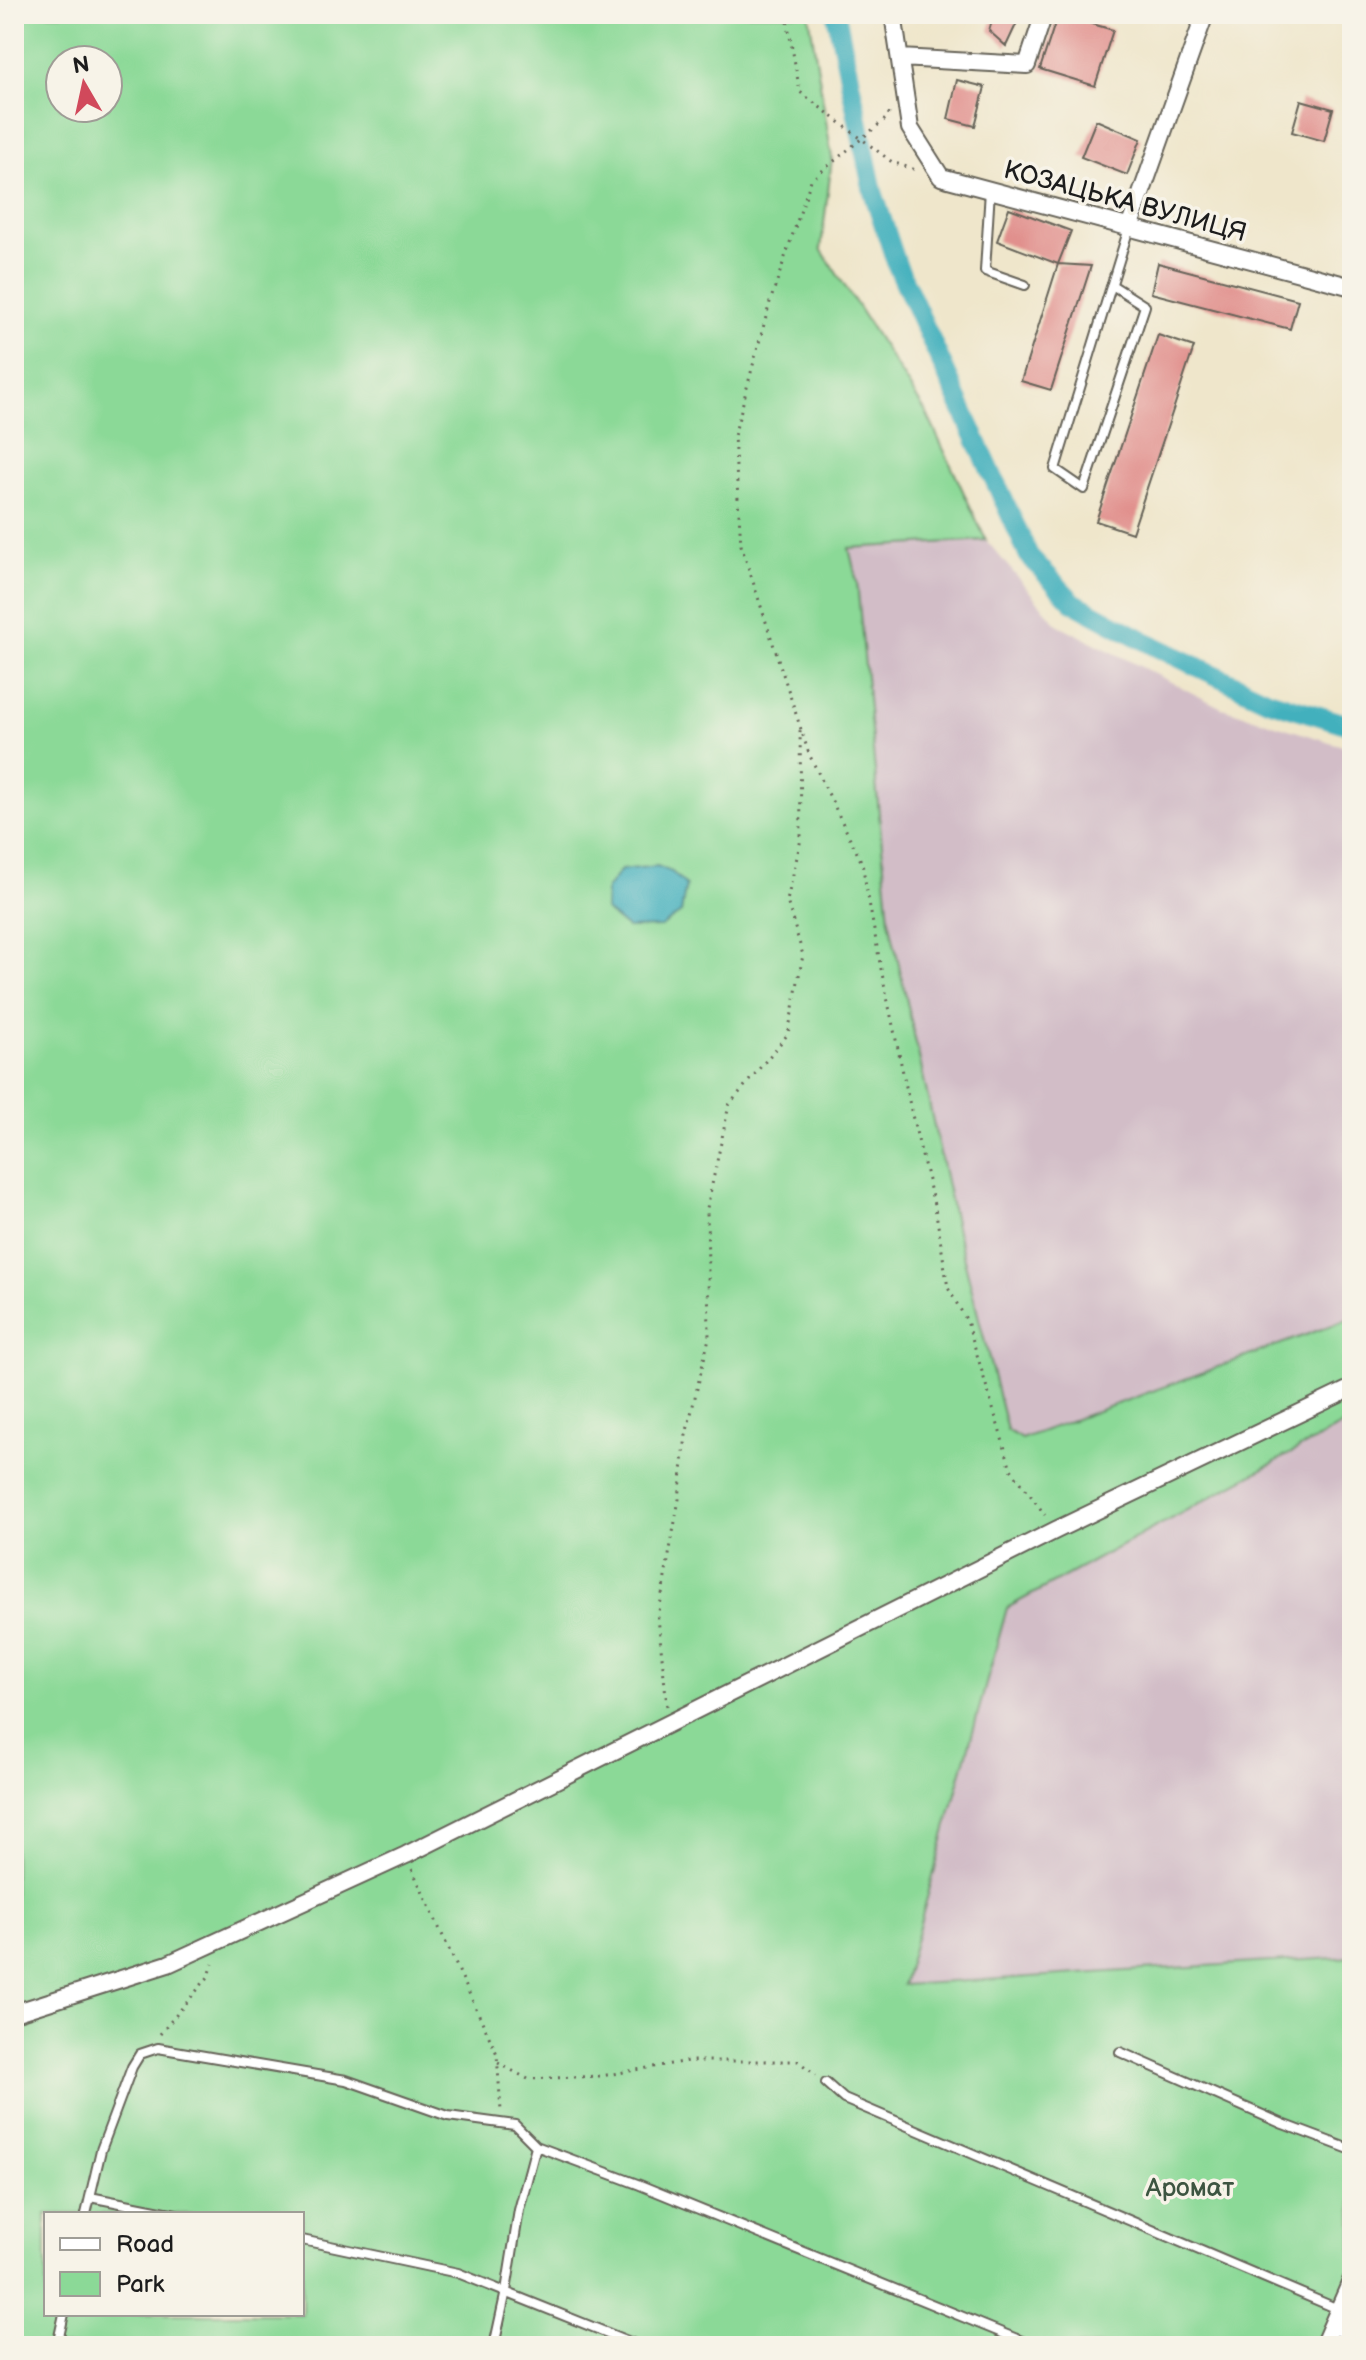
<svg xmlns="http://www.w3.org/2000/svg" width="1366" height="2360" font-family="'Balsamiq Sans',sans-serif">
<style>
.industrial{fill:#d2bdc7}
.green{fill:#8bd997;stroke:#547a5a;stroke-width:2;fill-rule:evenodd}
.water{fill:#42b0bd;stroke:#2f666c;stroke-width:2}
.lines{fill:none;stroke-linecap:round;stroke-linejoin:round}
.canal{stroke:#42b0bd;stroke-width:20}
.building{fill:#e1908d}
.service-casing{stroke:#666359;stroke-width:12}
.minor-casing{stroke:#666359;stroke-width:20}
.path{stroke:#666359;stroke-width:3;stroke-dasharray:2 6;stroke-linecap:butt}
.service{stroke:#fff;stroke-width:8}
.minor{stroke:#fff;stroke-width:16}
.labels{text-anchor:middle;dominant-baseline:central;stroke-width:7;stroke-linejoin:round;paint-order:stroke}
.street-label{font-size:26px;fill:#1c1c1c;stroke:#f7f3e8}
.park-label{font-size:26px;fill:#3d5541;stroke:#f7f3e8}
</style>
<rect width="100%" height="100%" fill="#f7f3e8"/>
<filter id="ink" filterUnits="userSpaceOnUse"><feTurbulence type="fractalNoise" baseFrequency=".0125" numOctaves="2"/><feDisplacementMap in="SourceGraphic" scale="16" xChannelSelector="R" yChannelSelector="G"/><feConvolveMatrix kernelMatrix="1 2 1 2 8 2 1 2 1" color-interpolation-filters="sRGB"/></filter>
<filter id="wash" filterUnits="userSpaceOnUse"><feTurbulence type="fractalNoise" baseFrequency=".006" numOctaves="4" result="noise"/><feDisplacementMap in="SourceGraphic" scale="32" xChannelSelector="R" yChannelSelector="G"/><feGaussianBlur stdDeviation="1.8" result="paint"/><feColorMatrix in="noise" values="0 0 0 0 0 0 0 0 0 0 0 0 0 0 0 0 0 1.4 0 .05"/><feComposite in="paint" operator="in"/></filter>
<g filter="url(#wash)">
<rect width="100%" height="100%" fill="#efe6cb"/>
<path class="industrial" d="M986,540L1057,624L1222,708L1352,749V1318L1021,1439L1007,1431L956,1227L889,919L857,582L849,547Z
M1352,1420V1957L902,1986L1007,1608Z"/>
<path class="green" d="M14,14H809L832,158L821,249L927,414L986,540L849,548L857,582L889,919L956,1227L1007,1430L1021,1439L1352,1318V1420L1007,1608L903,1985L1352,1957V2346H14ZM60,60H108V108H60ZM46,2214H302V2314H46Z"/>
<path class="water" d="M657,866L672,872L686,885L681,913L661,927L627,928L605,910L606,889L621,870Z"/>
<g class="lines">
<path class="canal" d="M836,14L873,192L897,265L1029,556L1073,602L1156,647L1268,700L1352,726"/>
</g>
<g id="blocks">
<path class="building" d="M994,14H1021L1006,46L989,31Z
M1058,14L1113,30L1095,86L1040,69Z
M957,80L985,87L975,126L948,119Z
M1301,100L1333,109L1324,141L1292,132Z
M1096,120L1141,139L1127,175L1081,157Z
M1009,208L1071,231L1058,264L997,241Z
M1158,263L1298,300L1290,329L1151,293Z
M1058,264L1091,266L1051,390L1021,381Z
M1158,335L1194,347L1132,533L1096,521Z"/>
</g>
</g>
<g filter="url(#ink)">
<use href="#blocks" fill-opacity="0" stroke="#666359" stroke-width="2"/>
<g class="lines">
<g class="service-casing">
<path id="service" d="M990,190L985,271L1025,285
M1112,285L1145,306L1084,489L1055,469L1129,228
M1120,2052L1283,2124L1352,2150
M826,2083L844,2099L1338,2309
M536,2146L640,2185L1034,2346
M90,2197L176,2214
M86,2214L101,2150L132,2067L140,2054L158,2048L346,2080L448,2116L515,2125L536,2146L519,2210L506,2291L494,2346
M302,2240L458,2273L640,2346
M1331,2328L1352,2337
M58,2342L75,2346
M57,2346L64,2314"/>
</g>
<g class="minor-casing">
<path id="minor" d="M893,14L910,128L941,177L1352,287
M900,58L1027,65L1044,14
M1129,228L1205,14
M14,2013L168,1964L406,1855L1056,1530L1352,1388
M1323,2346L1352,2279"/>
</g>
<path class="path" d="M786,14L800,92L892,162L916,170
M889,113L888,117L811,180L770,302L734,436L741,545L809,754L862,863L881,969L912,1115L936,1213L948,1288L967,1321L1011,1469L1045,1515
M667,1706L658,1617L679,1499L686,1435L709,1338L707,1208L729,1105L788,1034L803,955L787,901L801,839L800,728
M412,1869L497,2054L501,2111
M160,2034L209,1976L213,1964
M498,2063L528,2079L601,2076L688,2061H798L816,2075"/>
<use href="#service" class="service"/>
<use href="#minor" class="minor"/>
</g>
</g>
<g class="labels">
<g class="street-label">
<text transform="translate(1125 202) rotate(15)">КОЗАЦЬКА ВУЛИЦЯ</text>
</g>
<g class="park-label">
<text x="1190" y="2188">Аромат</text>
</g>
</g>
<rect width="1366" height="2360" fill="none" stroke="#f7f3e8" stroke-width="48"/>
<rect x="44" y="2212" width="260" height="104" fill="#f7f3e8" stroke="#9f9d96" stroke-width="2"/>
<rect x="60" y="2238" width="40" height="12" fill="#ffffff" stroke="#9f9d96" stroke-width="2"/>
<text x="116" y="2252" font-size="24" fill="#1c1c1c">Road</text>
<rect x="60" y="2272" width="40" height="24" fill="#8bd997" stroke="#9f9d96" stroke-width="2"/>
<text x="116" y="2292" font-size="24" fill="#1c1c1c">Park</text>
<g transform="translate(84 84) rotate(351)"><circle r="38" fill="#f7f3e8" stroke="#9f9d96" stroke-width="2"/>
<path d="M0-6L14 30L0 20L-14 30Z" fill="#d1495b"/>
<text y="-12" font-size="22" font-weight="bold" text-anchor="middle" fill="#1c1c1c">N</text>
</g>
</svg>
